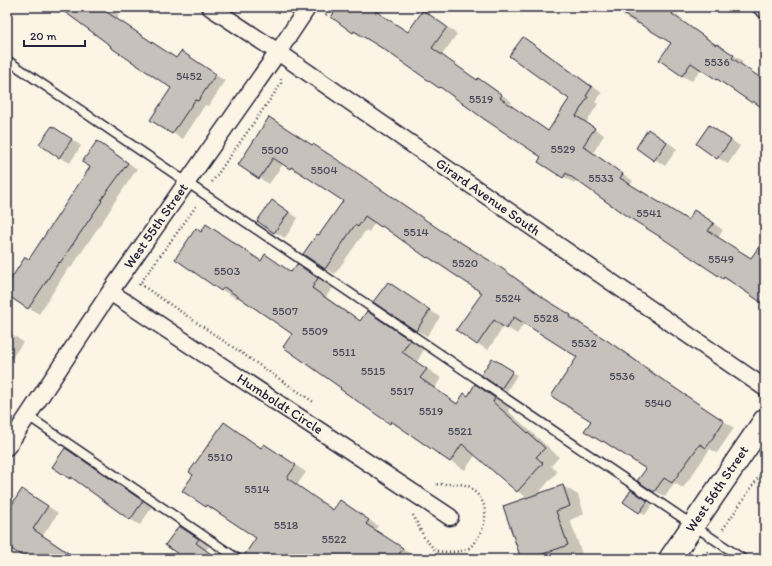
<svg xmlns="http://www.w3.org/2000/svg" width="772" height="566" font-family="Itim,sans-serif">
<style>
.shadow{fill:#0003}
.building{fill:#c6c1bb;stroke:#22223b}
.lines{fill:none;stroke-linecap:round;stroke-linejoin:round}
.lane-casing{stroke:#22223b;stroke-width:11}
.street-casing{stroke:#22223b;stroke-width:19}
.secondary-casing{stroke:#22223b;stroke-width:25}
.path{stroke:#22223b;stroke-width:2.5;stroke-dasharray:1 3;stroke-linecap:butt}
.lane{stroke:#fcf5e5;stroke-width:8}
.street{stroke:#fcf5e5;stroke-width:16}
.secondary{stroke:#fcf5e5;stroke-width:22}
.labels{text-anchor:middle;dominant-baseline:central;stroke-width:3;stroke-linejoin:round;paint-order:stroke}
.number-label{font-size:12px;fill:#4b4a5b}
.street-label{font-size:14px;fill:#22223b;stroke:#fcf5e5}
</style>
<rect width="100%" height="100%" fill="#fcf5e5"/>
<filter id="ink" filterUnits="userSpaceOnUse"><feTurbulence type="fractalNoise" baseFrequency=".025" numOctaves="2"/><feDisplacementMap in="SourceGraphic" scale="8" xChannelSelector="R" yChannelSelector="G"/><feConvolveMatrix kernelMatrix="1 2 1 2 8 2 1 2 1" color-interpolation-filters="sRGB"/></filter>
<g filter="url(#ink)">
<path class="shadow" d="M56,7H109L119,15L116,19L177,59H191L225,81L209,106L205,105L183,139L151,120L172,87L69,15Z
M339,7H386L380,15L408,33L433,17L457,34L442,55L478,81L479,79L489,85L512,102L509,105L549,132L570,99L533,44L602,93L595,102L598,104L586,123L604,135L593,153L633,181L630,185L688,221L705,218L723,230L718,238L751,259L765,250V304L735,283L734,284L723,278L577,179L574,183L539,162L542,157L449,92L365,37L364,38L354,32L332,17Z
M611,7H664L683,19L682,21L717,45L743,61L741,65L765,81V108L752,102L701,69L692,81L682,76L672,43L640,23L639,25L628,19Z
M270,118L452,238L463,244L510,274L551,303L581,322L580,324L619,348L659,376L658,377L734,428L717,453L710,449L683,488L674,483L665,497L655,491L639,481L647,469L586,431L592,421L578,357L525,322L517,334L504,326L488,350L478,344L457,330L483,292L427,257L392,232L375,222L369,232L366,230L335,274L325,268L319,236L344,201L302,173L301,174L283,164L269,184L259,178Z
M710,126L720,132L740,146L728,164L718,158Z
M63,133L81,146L70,163L59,157Z
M659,136L677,149L665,166L637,147Z
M97,142L108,148L137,169L111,207H112L71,268L69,267L39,314L7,294V287L29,260L91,167Z
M282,207L298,218L285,238L274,232Z
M207,225L222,234L262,261L266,256L292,272L297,265L312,274L333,287L326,297L353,316L361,321L367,312L382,321L424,349L417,362L441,378L435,388L458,404L468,397L475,386L490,394L510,407L508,411L559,457L551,466L557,472L537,495L563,486L578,495L584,514L570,520L582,554L568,559H522L528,498L517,491L476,454L465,470L450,461L406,430V431L391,423L341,389L342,387L293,334L238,296L237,299L222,290L202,233Z
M398,289L440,317L427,336L416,330Z
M7,331L23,342L7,365Z
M492,360L517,375L507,391L482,375Z
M224,423L234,429L262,448L274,451L306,472L297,485L334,511L351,508L378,526L375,531L412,555L410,559H270L258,538L218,511L217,512L206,506L183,491L194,474Z
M65,449L75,455L152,507L140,525L130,519L81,484L70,478Z
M636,494L652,505L645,515L624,501Z
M32,496L58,513L43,535L78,559H26L7,545V513Z
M180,527L209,546L206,550L218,559H186Z"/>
<path class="building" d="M58,7H99L176,58L181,51L216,74L198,101L195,100L172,134L150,120L171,88L110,47L111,46Z
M338,7H369L408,32L423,10L447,27L432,48L477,80L478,78L502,95L500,98L548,131L569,99L509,56L523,37L547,54L592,87L586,96L588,97L576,116L595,128L583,146L623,174L620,178L688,220L694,210L714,223L708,231L751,258L765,238V305L724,277L723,279L662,238L625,215L566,173L563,178L538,162L541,157L484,119L440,87L439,88L385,50L354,31L353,33L331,17Z
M612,7H676L672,14L716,45L717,44L734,55L732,58L765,81V110L753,101L752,103L717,79V80L691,63L682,76L659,60L671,43Z
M269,117L312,145L313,144L347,166L452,238V237L500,267L540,296L571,315L570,317L608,341L649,370H648L724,421L706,448L700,444L672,483L664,478L654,492L637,481L646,469L603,441L602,442L584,431L591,421L551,396L577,357L514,317L506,329L494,320L477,345L456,330L482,293L428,257L427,258L382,226L381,227L365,216L358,227L355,225L325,269L303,254L317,234L319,235L343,201L291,167L290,169L273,158L259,179L238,165Z
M709,125L731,140L717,159L696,144Z
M52,126L72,139L59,158L39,144Z
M648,129L667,142L654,161L636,148Z
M97,141L128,163L101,200L102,201L60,263L59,262L28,309L7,295V285L25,257L29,259L90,167L82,162Z
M272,200L289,212L274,233L257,221Z
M206,224L261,261L265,254L291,272L297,264L318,278L312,288L347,313L348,312L360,321L367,311L410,340L402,352L427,369L420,378L457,404L464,393L468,396L475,384L495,398L493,402L545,448L536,457L543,463L517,492L462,444L450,462L391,421L390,424L340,389L341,388L283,347L292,334L224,287L221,291L175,259L196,228L201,232Z
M388,282L430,310L416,331L373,302Z
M492,358L513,371L501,389L481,375Z
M224,422L261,448L264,444L296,465L287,478L333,510L340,500L369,520L366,524L403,548L396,559H243V557L256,538L207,505L206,507L182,491L193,475L189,472Z
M65,448L143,501L130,520L71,477L70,479L52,467Z
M563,485L570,506L556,511L568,545L529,559H521L503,506Z
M22,489L48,506L33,529L77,559H26L7,546V512Z
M631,490L648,501L639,513L623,502Z
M179,526L199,539L196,543L218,559H185L165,545Z"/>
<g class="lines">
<g class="lane-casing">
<path id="lane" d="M7,60L204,194L743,559
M28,416L238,559"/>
</g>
<g class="street-casing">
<path id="street" d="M210,7L278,52L765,388
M761,7L765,10
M110,292L450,517
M7,447L110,292L278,52L308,7"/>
</g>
<g class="secondary-casing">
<path id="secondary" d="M670,559L765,420"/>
</g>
<path class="path" d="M326,15L331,7
M212,182L281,84V79
M140,284L315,403
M139,285L197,205
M413,515L425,539L436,551C448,552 458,553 469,548C472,546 473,544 475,541C487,527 490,505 475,492C473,490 471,487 468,486C457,482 446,485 435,484
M723,529L765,468
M703,559L708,551"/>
<use href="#lane" class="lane"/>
<use href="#street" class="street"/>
<use href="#secondary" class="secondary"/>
</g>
</g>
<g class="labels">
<g class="number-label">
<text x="717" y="62">5536</text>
<text x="189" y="76">5452</text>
<text x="481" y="99">5519</text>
<text x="563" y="149">5529</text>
<text x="275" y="150">5500</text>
<text x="324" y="170">5504</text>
<text x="601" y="178">5533</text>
<text x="649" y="213">5541</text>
<text x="416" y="232">5514</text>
<text x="721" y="259">5549</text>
<text x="465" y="263">5520</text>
<text x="227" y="271">5503</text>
<text x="508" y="298">5524</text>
<text x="285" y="311">5507</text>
<text x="546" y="318">5528</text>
<text x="315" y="331">5509</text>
<text x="584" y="343">5532</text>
<text x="344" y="352">5511</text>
<text x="373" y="371">5515</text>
<text x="622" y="376">5536</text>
<text x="402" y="391">5517</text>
<text x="658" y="403">5540</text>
<text x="431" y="411">5519</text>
<text x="460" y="431">5521</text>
<text x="220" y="457">5510</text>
<text x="257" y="489">5514</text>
<text x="286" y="525">5518</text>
<text x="334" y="539">5522</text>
</g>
<g class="street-label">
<text transform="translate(488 197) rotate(35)">Girard Avenue South</text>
<text transform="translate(156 226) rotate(-55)">West 55th Street</text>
<text transform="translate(280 404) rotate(33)">Humboldt Circle</text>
<text transform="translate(717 489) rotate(-56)">West 56th Street</text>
</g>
</g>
<rect width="772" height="566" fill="none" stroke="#fcf5e5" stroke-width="24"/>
<rect x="12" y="12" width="748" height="542" fill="none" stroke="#22223b" stroke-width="1.5" filter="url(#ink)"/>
<path d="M24 40v6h61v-6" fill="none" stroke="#22223b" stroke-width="2"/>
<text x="30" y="40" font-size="12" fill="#22223b" stroke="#fcf5e5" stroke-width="3" paint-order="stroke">20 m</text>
</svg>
